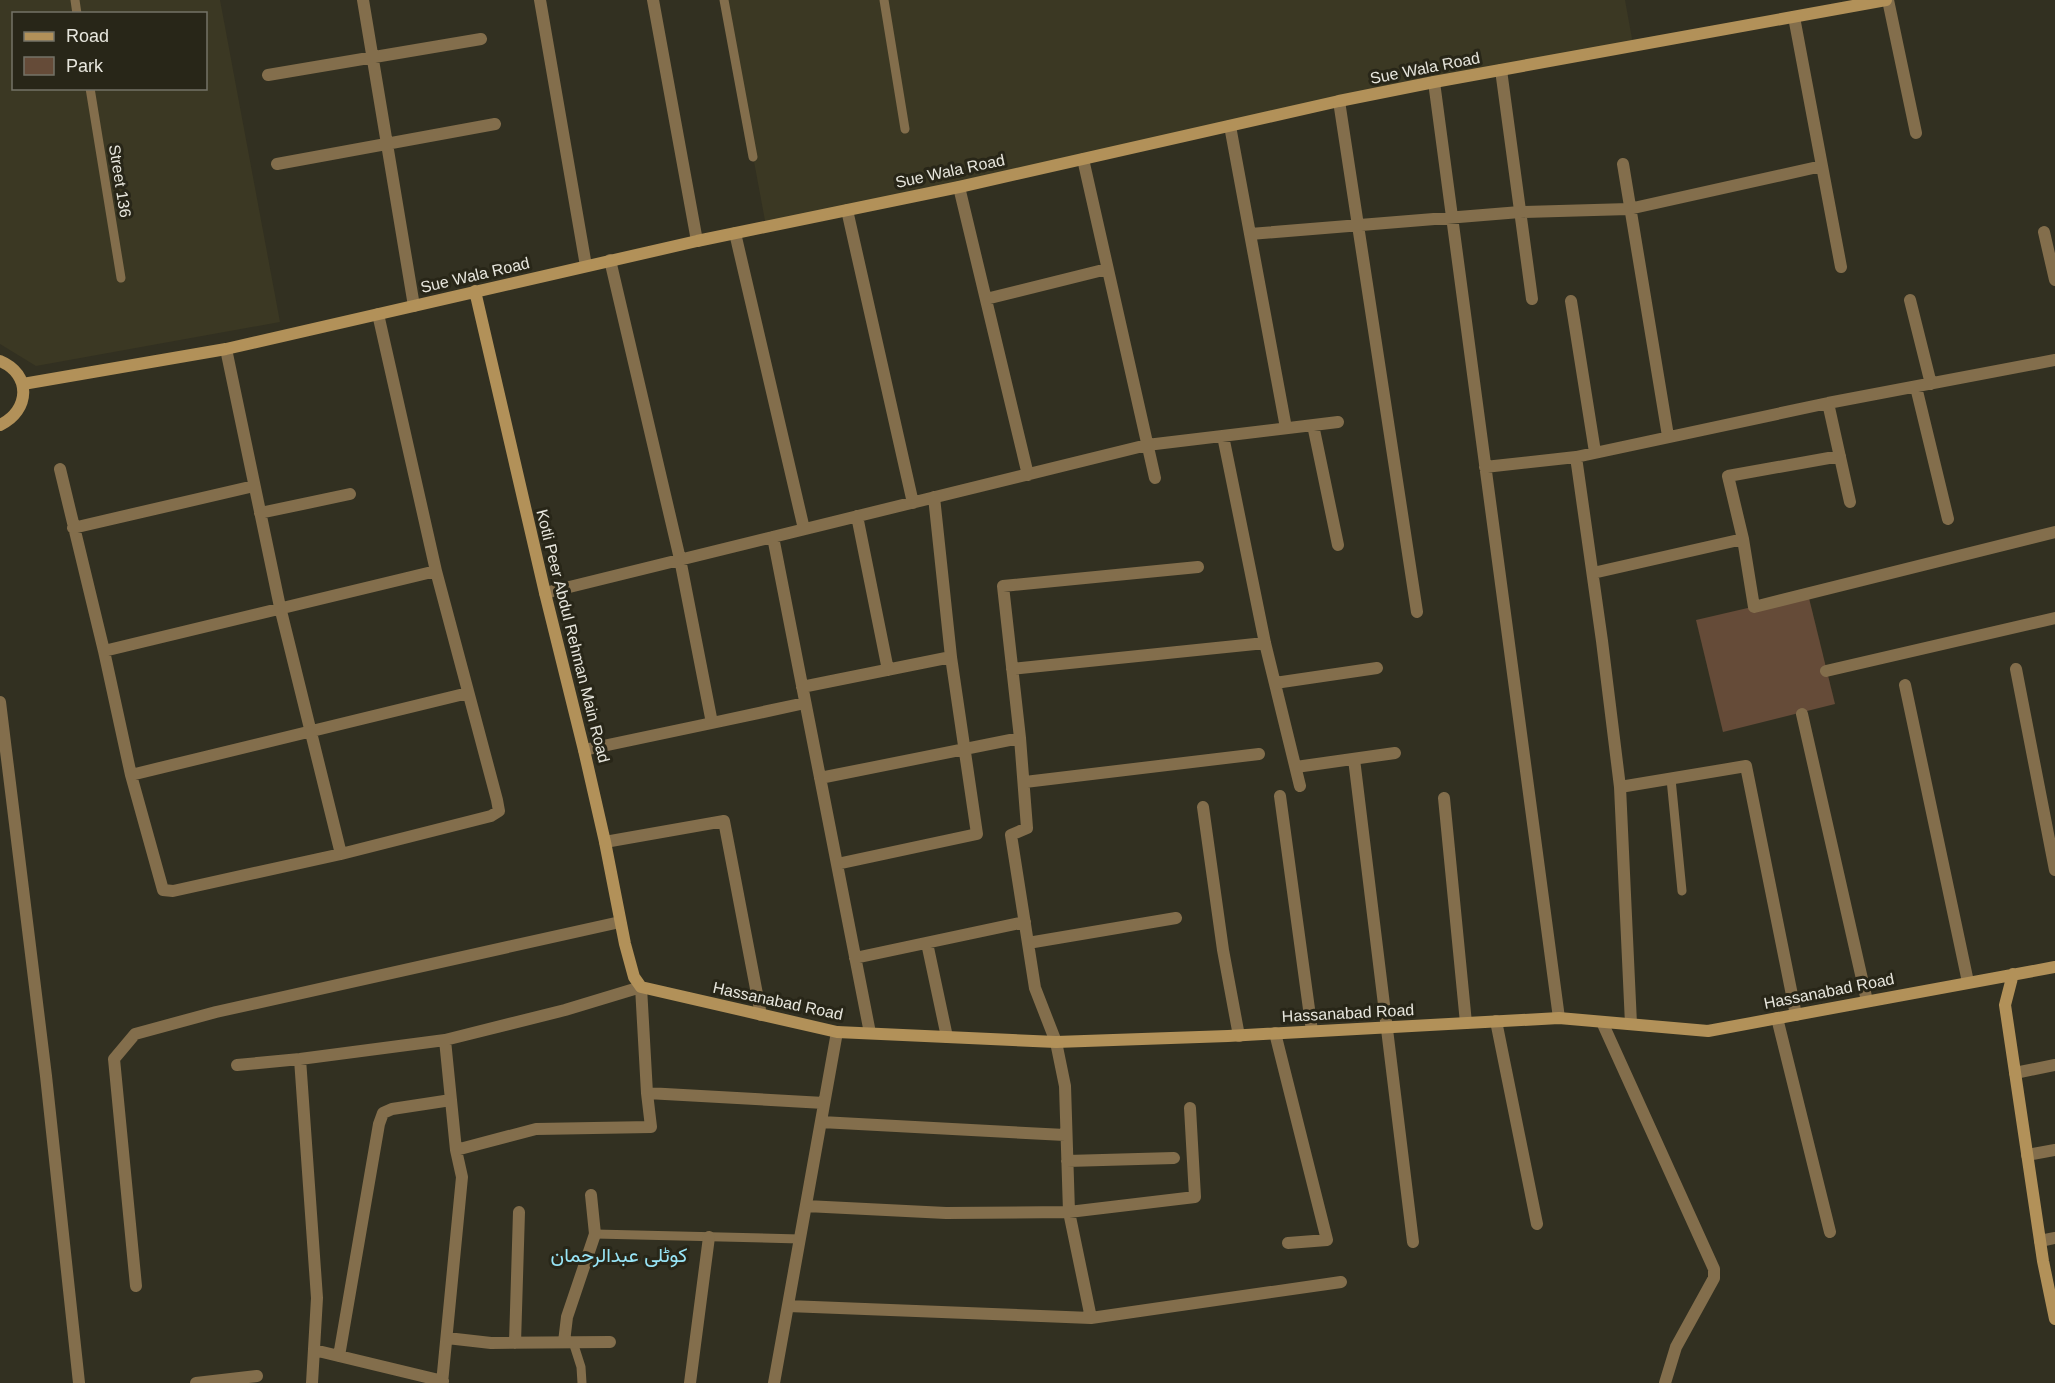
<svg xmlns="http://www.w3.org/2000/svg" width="2055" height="1383" font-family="Helvetica,Vazirmatn,sans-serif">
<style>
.built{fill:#3b3823;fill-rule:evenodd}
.green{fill:#654b38}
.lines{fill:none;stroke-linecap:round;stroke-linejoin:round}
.lane{stroke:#836e4c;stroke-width:9}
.street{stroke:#836e4c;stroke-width:12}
.secondary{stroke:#b29159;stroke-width:12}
.labels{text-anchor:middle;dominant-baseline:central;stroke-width:6;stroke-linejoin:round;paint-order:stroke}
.street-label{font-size:16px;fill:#e7e6dd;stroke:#282618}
.quarter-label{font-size:20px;fill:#98e5f7;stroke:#282618}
</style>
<rect width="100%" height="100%" fill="#323021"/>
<path class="built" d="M0,0H220L280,322L36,366L0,344ZM14,14H206V88H14Z
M724,0H1625L1633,44L766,226Z"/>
<path class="green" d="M1808,594L1835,704L1723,732L1696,620Z"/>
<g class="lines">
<path class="lane" d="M75,0L77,14
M724,0L753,157
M884,0L905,129
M90,88L121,278
M1671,779L1682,891
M595,1234L800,1239
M573,1342L581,1367L582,1383"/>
<path class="street" d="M363,0L414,306
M540,0L586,266
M653,0L697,241
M1888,0L1916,133
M1794,17L1841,267
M1501,70L1532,299
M268,75L481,39
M1434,82L1559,1018
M1339,101L1417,612
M1230,126L1286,428
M1083,159L1155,478
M277,164L495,124
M1623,164L1668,436
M959,187L1028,475
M847,210L913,503
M2044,232L2055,280
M735,233L804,529
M1250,234L1520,212L1629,209L1822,166
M986,299L1107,269
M1910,300L1931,384
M1571,301L1595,452
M226,349L280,607L341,854
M1916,387L1948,519
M1828,403L1850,502
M1313,425L1338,545
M1223,436L1265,643L1300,786
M1485,467L1576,457
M60,469L104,651L131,775L163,890L173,891L341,854L491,816L499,811L497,800L436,571L378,314
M260,513L350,494
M857,516L888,670
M73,528L254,486
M773,537L870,1033
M1743,539L1728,476L1840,456
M1593,573L1743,539L1754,607L2055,532
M545,593L1147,445L1338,422
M104,651L436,571
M1012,669L1265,643
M2016,669L2055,870
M1826,671L2055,618
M1275,683L1377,668
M1905,685L1968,982
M802,687L951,657L934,497
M0,702L46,1076L79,1383
M1802,714L1867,1001
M712,723L805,703
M1020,738L1003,586L1198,567
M584,750L712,723L680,559L610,260
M1354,759L1413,1242
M1296,767L1395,753
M131,775L468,693
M820,778L1020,738L1027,828L1011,835L1035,988L1056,1042L1065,1086L1069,1212L1091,1318
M1025,782L1259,754
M1620,787L1746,766L1796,1015
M1280,796L1312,1031
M1444,798L1466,1023
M1203,807L1223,950L1239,1036
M605,842L724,821L761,1015
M837,864L977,834L951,657
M927,943L947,1037
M1028,943L1176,918
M855,958L1025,922
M1777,1018L1830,1232
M1496,1021L1537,1224
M1602,1022L1714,1269V1278L1676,1347L1665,1383
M1631,1024L1620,787L1602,641L1576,457L1828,403L2055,360
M1275,1033L1327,1240L1288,1243
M300,1059L317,1298L312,1383
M237,1065L300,1059L445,1040L565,1010L641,987L647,1093L824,1103
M2015,1073L2055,1065
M821,1122L1065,1135
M456,1150L536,1129L651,1127L647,1093
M2027,1155L2055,1150
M1067,1161L1174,1158
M806,1206L946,1213L1069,1212L1195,1197L1190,1108
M2040,1241L2055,1238
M136,1286L114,1059L135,1034L216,1012L620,922
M788,1306L1091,1318L1341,1282
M447,1338L491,1343L610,1342
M564,1342L567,1317L595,1234L591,1195
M515,1343L519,1212
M314,1350L443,1381
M339,1356L379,1124L383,1113L392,1109L451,1100
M196,1383L257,1376
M442,1383L462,1177L456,1150L445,1040
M690,1383L709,1237
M774,1383L837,1032"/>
<path class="secondary" d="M475,291L545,593L584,750L605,842L625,944L634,977L641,987L837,1032L1056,1042L1228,1036L1559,1018L1708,1031L2055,967
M0,361C32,374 30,411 0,425
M23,384L226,349L697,241L959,187L1339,101L1434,82L1886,0
M2013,974L2005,1005L2043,1261L2055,1319"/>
</g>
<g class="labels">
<g class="street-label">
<text transform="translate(1425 68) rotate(-11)">Sue Wala Road</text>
<text transform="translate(950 171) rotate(-12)">Sue Wala Road</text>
<text transform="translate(120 181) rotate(81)">Street 136</text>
<text transform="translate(475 275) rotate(-13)">Sue Wala Road</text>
<text transform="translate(573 636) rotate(76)">Kotli Peer Abdul Rehman Main Road</text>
<text transform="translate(1829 991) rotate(-11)">Hassanabad Road</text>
<text transform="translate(778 1001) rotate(12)">Hassanabad Road</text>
<text transform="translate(1348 1013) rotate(-3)">Hassanabad Road</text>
</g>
<g class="quarter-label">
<text x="619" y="1255">کوٹلی عبدالرحمان</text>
</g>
</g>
<rect x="12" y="12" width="195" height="78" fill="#282618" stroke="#747367" stroke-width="1.5"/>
<rect x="24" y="32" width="30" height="9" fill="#b29159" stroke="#747367" stroke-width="1.5"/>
<text x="66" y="42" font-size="18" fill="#e7e6dd">Road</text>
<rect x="24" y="57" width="30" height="18" fill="#654b38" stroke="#747367" stroke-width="1.5"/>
<text x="66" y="72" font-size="18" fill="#e7e6dd">Park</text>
</svg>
